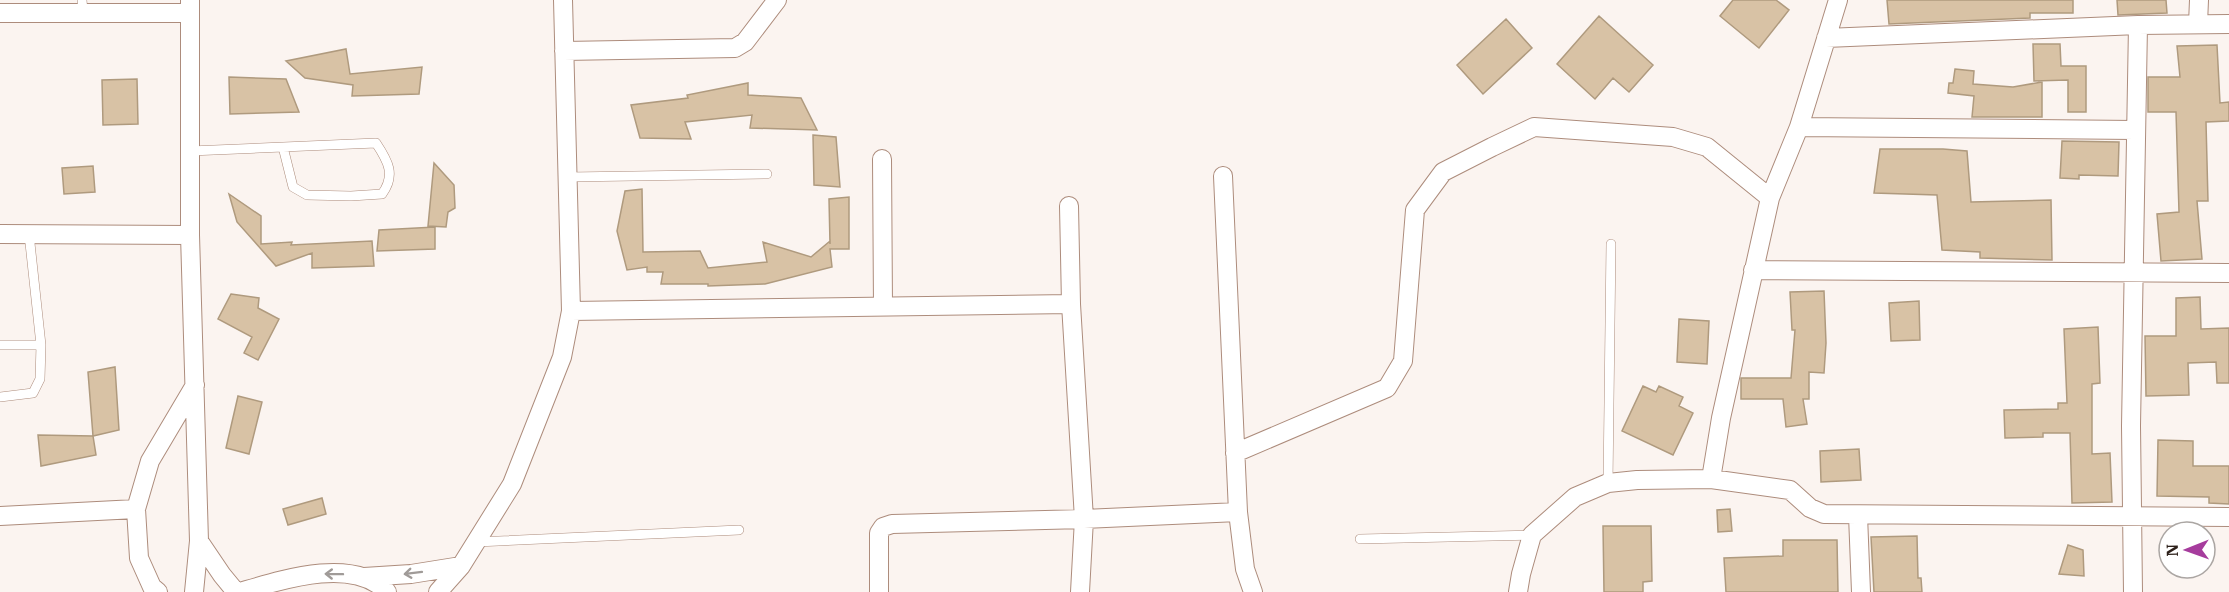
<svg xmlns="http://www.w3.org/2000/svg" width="2229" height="592" font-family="'IBM Plex Serif',serif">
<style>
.building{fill:#d8c2a5;stroke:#af9a7e;stroke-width:1.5}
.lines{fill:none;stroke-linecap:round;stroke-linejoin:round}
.lane-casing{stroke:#ad8c7c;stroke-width:10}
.street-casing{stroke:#ad8c7c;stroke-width:20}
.lane{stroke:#fff;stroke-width:9}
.street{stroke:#fff;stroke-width:18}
.oneway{stroke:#a09b98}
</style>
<rect width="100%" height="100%" fill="#fbf4f0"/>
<path class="building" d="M1733,0H1776L1789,10L1759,48L1720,16Z
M1887,0H2073V13H2030V18L1889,24Z
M2117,0H2166L2167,13L2118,15Z
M1599,16L1653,65L1629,92L1613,78L1595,99L1557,64Z
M1506,19L1532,48L1483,94L1457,65Z
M2033,44H2060L2061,66H2086V112H2068V80L2034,81Z
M2217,45L2220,103L2229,102V121L2206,122L2208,201H2197L2202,259L2161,261L2157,214L2179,212L2176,112H2148V77H2180L2177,46Z
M346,49L350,74L422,67L419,94L352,96L353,85L305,78L286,61Z
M1955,69L1974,71L1973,84L2013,87L2042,82V117H1972L1974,96L1948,93L1949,83H1953Z
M229,77L286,79L299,112L230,114Z
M137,79L138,124L103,125L102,80Z
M748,83V95L801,98L817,130L750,128L752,115L685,122L691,139L640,138L631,105L688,98L687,95Z
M813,135L836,137L840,187L814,185Z
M2062,141L2119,142L2118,176L2079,175V179L2060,178Z
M1880,149H1943L1967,151L1971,202L2051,200L2052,260L1980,258V252L1942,250L1937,195L1874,193Z
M434,163L454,185L455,208L448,212L446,227L428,226Z
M93,166L95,192L64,194L62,168Z
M642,189L643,252L700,251L708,268L767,262L763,242L811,257L830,241V244L829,199L849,197V249H830L832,267L765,284L708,286V284H661L663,272H647V267L627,270L617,231L625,191Z
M229,194L261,216V244L292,242L291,245L372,241L374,266L312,268V253L276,266L237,222Z
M435,227V249L377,251L379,230Z
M1824,291L1826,343L1824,373L1809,372V399H1803L1807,424L1786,427L1783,399H1741V378H1791L1795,330H1792L1790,292Z
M231,294L259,298L258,308L279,319L258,360L244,353L252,337L218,319Z
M2200,297L2201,329L2229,328V383H2217L2216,362L2188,363L2189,395L2146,396L2145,336H2176V298Z
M1919,301L1920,340L1891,341L1889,303Z
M1679,319L1709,321L1707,364L1677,362Z
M2098,327L2100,383L2092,384V454L2110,453L2112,502L2072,503L2070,433H2043V437L2005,438L2004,410L2058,409V403H2067L2064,329Z
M115,367L119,430L93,436L88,372Z
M1643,386L1656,392L1659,386L1683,397L1679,406L1693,413L1673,455L1622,431Z
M238,396L262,402L249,454L226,448Z
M38,435L93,436L96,455L41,466Z
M2158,440L2193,441V466H2229V504L2209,503V497L2157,496Z
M1859,449L1861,480L1821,482L1820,451Z
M322,498L326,514L288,525L283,509Z
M1730,509L1732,531L1718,532L1717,510Z
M1603,526H1651L1652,581L1643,582V592H1604Z
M1917,536L1918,578H1921L1922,592H1874L1871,537Z
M1783,540H1837L1838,592H1726L1724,558L1783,556Z
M2068,545L2083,550L2084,576L2059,574Z"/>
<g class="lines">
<g class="lane-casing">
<path id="lane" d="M82,0L83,12
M190,151L376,143C388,161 396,175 382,194L351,196L307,195L293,187L283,147
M569,177L767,174
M0,345H41
M0,397L33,393L40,379L41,345L29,234
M1608,483L1611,244
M1360,539L1532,535
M476,542L739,530"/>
</g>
<g class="street-casing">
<path id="street" d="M190,0V235L199,541L194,592
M0,13H190
M2198,24L2199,0
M1826,38L2138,25L2229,24
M564,51L735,48L745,42L777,0
M1799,127L2135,130
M882,159L883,306
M1223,176L1238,512L1245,569L1253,592
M1069,206L1071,304L1084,519L1080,592
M0,234L190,235
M1753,270L2229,273
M571,311L1071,304
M1235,453L1387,388L1403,361L1415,210L1443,172L1492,147L1534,127L1673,137L1707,147L1770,198
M1711,479L1790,490L1810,508L1824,514L2229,517
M1858,515L1861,592
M0,516L136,509
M199,541L222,575L236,592
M364,577L411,574L461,566
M158,592L152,587L139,558L136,509L150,461L195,385
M240,592C281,580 353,556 387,592
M438,592L461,566L512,484L562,357L571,311L563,0
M879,592V533L883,527L892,524L1084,519L1238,512
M1518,592L1521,574L1532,535L1575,497L1608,483L1637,480L1711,479L1721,418L1770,198L1799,127L1838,0
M2133,592L2131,426L2138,25"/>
</g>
<use href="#lane" class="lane"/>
<use href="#street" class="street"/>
</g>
<defs><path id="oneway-shaft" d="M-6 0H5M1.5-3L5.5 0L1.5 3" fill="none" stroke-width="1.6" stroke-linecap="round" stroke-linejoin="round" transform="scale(1.5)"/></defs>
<g class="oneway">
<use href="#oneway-shaft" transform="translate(413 573) rotate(173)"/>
<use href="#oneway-shaft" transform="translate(334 574) rotate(-179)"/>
</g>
<g transform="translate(2187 550) rotate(269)"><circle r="28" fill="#ffffff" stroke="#aba6a3" stroke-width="1.5"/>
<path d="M0-4.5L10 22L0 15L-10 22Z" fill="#a63c9d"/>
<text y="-9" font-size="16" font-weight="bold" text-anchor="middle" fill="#2d201a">N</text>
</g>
</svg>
